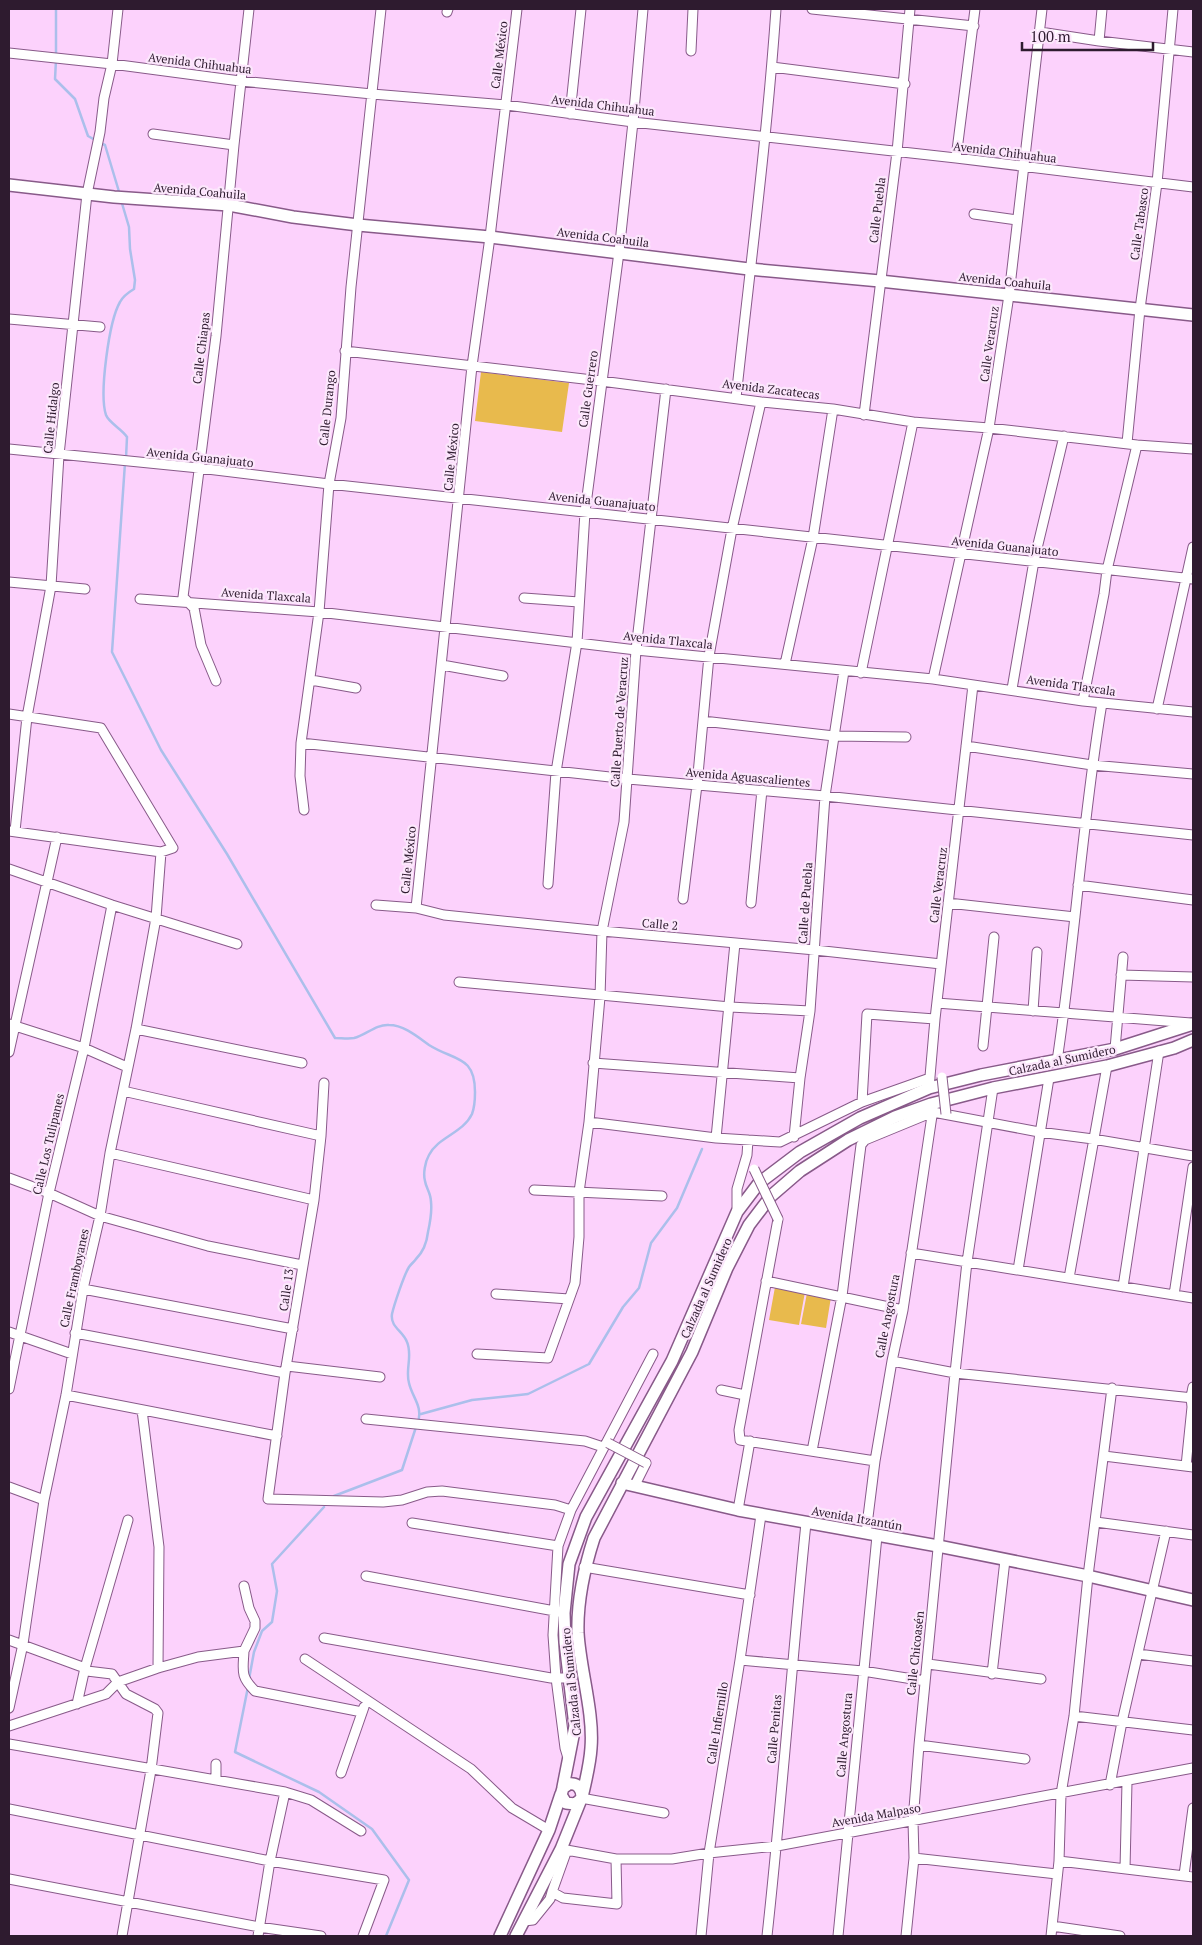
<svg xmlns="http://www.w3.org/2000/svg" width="1202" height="1945" font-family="'PT Serif',serif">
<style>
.green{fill:#e8ba4d}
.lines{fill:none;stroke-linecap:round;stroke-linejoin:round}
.stream{stroke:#abbfeb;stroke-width:2.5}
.street-casing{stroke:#885a89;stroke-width:11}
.secondary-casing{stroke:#885a89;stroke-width:14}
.street{stroke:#fff;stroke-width:9}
.secondary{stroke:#fff;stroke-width:11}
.street-bridge-casing{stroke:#885a89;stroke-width:11;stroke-linecap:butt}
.street-bridge{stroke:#fff;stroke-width:9}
.labels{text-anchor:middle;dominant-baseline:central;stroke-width:4.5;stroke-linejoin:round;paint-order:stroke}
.street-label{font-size:12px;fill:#2e1b2f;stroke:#fce7fc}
</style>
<rect width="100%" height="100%" fill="#fcd2fc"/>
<path class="green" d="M481,372L569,383L562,432L475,421Z
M775,1287L805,1292L799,1325L769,1320Z
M807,1293L831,1297L826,1328L801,1324Z"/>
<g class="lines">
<path class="stream" d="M56,9V55
M56,60L55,79L75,99L88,136L95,140
M100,143L105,145L120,195
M121,200L129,227L130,249L135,280L134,289C129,292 123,296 120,302C109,321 99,394 106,415C109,423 122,429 127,437L126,458
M125,463L112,652L161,750L227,854L335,1038C341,1038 349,1039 354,1038C366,1035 376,1024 389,1025C404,1025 418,1037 429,1045C454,1061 475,1055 475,1092C475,1099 475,1106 472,1114C463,1133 438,1137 429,1155C425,1162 423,1174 425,1181C426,1188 431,1193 431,1202C432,1211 430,1223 428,1232C427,1241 423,1252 416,1259C414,1262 411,1264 409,1267C404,1275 394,1305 392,1314C390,1327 403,1331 407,1342C413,1356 405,1369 409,1383C412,1397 423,1406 418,1422
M421,1414L472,1400L528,1394L589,1364L623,1307L639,1288L651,1243L677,1208L702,1149
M334,1496L402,1470L416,1427
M249,1679L254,1652L262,1631L272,1622L277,1591L272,1564L324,1507
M248,1687L235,1752L319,1792L372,1829L409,1880L386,1936"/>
<g class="street-casing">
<path id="street" d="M812,9L974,26
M447,12L448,9
M1040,32L1099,41L1193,52
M1099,41L1102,9
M691,51L693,9
M9,53L112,64L240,81L372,94L506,105L633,122L956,158L1193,187
M772,67L905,84
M570,114L581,9
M153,134L234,145
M956,158L975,9
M974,214L1017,220
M9,319L100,327
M345,351L601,381L761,402L833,409L913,422L989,428L1137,445L1193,449
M736,398C750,268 767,139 776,9
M864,415L897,152L910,9
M1127,443L1140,309L1157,183L1173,9
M9,449L199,468L329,484L1193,579
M9,582L85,589
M524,598L579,602
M140,599L319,612L636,650L933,679L1083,701L1193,712
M785,664L813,538L833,409
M442,665L503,676
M861,673L913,422
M933,679L989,428L1009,295L1042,9
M311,680L356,688
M216,681L201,645L194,608L183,597L216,336L234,145L249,9
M1012,689L1034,561L1064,436
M1083,701L1104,594L1107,570L1137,445
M1157,709L1193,547
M9,714L101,728L173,848L161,852L9,831
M703,721L834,736L906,737
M301,743L628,779L825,796L1193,835
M966,746L1092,765L1193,774
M304,810L300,776L301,743L319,612L329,484L341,418L351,287L381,9
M15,831L27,717L51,586L59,455L87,194L100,132L104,98L112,64L118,9
M9,869L112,905L237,944
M548,884L556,772L577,642L585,512L619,252L633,122L643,9
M1078,885L1193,900
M683,899L697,785L709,656L732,529L761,402
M751,903L762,790
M948,903L1075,917
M376,905L416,908L444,915L602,931L815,950L941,964
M416,908L472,366L490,237L517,9
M1121,975L1193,977
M459,982L730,1007L810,1011
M937,1003L1191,1023
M1033,1011L1037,952
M9,1024L84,1048L127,1067
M136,1029L302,1063
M983,1046L994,937
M1115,1049L1123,957
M9,1052L57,837
M1057,1061C1075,942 1082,822 1102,703
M593,1063L800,1078
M324,1083L321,1136L314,1200L285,1373L268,1499L383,1502L402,1500L427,1492L442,1491L555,1505L571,1510
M929,1088L935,1019L973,685
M123,1091L321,1136
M862,1102L867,1014L935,1019
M589,1122L716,1138L780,1142L862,1102L930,1078
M794,1137L800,1078L810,1011L825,796L844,671
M716,1138L735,943
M110,1153L314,1200
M9,1178L49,1193L100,1216L208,1246L302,1265
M534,1190L662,1196
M737,1212V1189L747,1155L748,1140
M778,1219L739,1430L740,1440L875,1461
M911,1253L1193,1298
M1018,1270L1049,1078
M1069,1278L1107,1066
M766,1281L903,1310
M1123,1287L1159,1051
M83,1289L293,1329
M496,1294L569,1299
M1174,1295L1193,1167
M9,1332L72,1354
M75,1333L285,1373
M477,1354L548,1358L575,1283L579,1237V1192L589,1122L600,997L602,931L624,822L636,650L666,389
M892,1361L955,1373L1193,1398
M287,1366L380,1377
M9,1389L49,1193L84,1048L112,905
M721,1390L745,1395
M66,1395L277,1436
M142,1410L159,1547L158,1668
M366,1419L585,1441L603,1447
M812,1451L842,1296L861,1145L865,1140L933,1112L1039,1132L1093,1139L1193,1156
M1104,1456L1193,1467
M1186,1466L1192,1407L1191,1397L1193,1387
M635,1485L646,1463
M9,1487L44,1500
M738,1510L750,1441
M1096,1522L1193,1535
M412,1523L558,1546
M866,1533L875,1461L892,1361L903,1310L933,1109
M584,1567L750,1595
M366,1576L560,1612
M324,1638L551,1678H569
M9,1640L85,1668L87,1671L112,1674L126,1694L155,1709L158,1713L151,1770L122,1936
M244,1651L255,1628V1621L249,1608L244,1586
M1138,1654L1193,1661
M305,1659L471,1769L512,1808L549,1830
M740,1660L863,1671L925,1681
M928,1664L1041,1679
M992,1674L1005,1560
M77,1704L85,1668L128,1520
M9,1708L23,1644L44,1500L66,1395L83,1289L100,1216L110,1153L136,1029L156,918L161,852
M1074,1716L1193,1730
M9,1726L106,1694L118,1682L158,1668L198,1657L244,1651C243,1671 240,1676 255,1691L362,1712
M9,1744L285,1792L311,1800L361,1831
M919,1745L1025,1759
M568,1758L565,1748L556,1678L553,1635L558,1546L571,1510L653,1354
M341,1773L364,1707
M216,1780V1764
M1110,1785L1122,1722L1166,1531
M581,1798L664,1813
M9,1809L270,1861L384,1880L363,1936
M561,1849L616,1859H672L709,1853L777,1846L1193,1768
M914,1858L1057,1874
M1059,1861L1193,1877
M1125,1869L1127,1782
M1184,1875L1193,1808
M9,1879L259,1927L321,1936
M552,1892L567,1850
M524,1921L533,1920L550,1899L552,1892L563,1898L617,1904L616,1859
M1052,1926L1120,1936
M258,1936L270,1861L285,1792
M701,1936L709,1853L740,1660L761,1515
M767,1936C782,1799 792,1661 806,1523
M838,1936L877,1536
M906,1936L914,1858L913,1821L919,1745L955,1373L967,1262L993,1088
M1051,1936L1059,1861L1061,1794L1074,1716L1088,1576L1112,1388"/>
</g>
<g class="secondary-casing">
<path id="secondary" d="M9,185L114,197L229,205L293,217L358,225L490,237L749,269L880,281L1193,315
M622,1483L738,1510L938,1546L1088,1576L1193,1600
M563,1787L575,1726L565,1642L564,1613L569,1564L586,1517L672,1361L737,1212L759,1183L800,1152L860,1118L929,1088L981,1075L1115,1049L1193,1024
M582,1797C586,1780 590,1764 591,1748C594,1713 580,1669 578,1633C577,1600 584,1569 594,1538L692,1352L727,1268L749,1225L771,1196L800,1171L848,1140L895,1117L931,1104L993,1088L1107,1066L1174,1048L1193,1040
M500,1936L549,1830L561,1794
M516,1936L561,1849L582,1797C582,1788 577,1783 569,1784L563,1788L561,1795L566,1803L575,1804L580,1800"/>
</g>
<use href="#street" class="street"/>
<use href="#secondary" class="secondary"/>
<g class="street-bridge-casing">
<path id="street-bridge" d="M942,1077L946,1114
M754,1169L778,1219
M608,1443L646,1463"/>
</g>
<use href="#street-bridge" class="street-bridge"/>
</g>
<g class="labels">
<g class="street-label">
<text transform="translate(499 55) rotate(-83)">Calle México</text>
<text transform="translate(200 63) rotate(7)">Avenida Chihuahua</text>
<text transform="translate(603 105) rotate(7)">Avenida Chihuahua</text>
<text transform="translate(1005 152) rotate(7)">Avenida Chihuahua</text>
<text transform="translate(200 191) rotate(5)">Avenida Coahuila</text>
<text transform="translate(877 210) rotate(-83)">Calle Puebla</text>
<text transform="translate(1139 224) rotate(-82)">Calle Tabasco</text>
<text transform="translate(603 237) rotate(7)">Avenida Coahuila</text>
<text transform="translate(1005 281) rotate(6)">Avenida Coahuila</text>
<text transform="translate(989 344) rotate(-82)">Calle Veracruz</text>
<text transform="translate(201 348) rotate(-83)">Calle Chiapas</text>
<text transform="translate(588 389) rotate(-82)">Calle Guerrero</text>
<text transform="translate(771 389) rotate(7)">Avenida Zacatecas</text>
<text transform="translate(327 408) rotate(-84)">Calle Durango</text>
<text transform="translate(51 418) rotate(-84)">Calle Hidalgo</text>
<text transform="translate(200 457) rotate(6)">Avenida Guanajuato</text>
<text transform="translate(451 457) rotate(-84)">Calle México</text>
<text transform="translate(602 501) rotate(6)">Avenida Guanajuato</text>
<text transform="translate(1005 546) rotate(6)">Avenida Guanajuato</text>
<text transform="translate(266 595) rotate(4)">Avenida Tlaxcala</text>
<text transform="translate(668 640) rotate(6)">Avenida Tlaxcala</text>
<text transform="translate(1071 685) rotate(8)">Avenida Tlaxcala</text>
<text transform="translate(619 722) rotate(-86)">Calle Puerto de Veracruz</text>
<text transform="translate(748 777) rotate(5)">Avenida Aguascalientes</text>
<text transform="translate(408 860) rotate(-84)">Calle México</text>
<text transform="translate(938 885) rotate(-83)">Calle Veracruz</text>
<text transform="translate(805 903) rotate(-86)">Calle de Puebla</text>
<text transform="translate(660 924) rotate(5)">Calle 2</text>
<text transform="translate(1062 1060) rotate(-12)">Calzada al Sumidero</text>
<text transform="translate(48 1144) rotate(-77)">Calle Los Tulipanes</text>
<text transform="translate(74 1278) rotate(-78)">Calle Framboyanes</text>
<text transform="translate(706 1288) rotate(-66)">Calzada al Sumidero</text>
<text transform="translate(286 1290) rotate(-82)">Calle 13</text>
<text transform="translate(887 1316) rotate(-79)">Calle Angostura</text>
<text transform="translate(857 1518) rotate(10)">Avenida Itzantún</text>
<text transform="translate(915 1653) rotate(-84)">Calle Chicoasén</text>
<text transform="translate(571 1682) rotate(-96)">Calzada al Sumidero</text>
<text transform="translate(717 1723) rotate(-81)">Calle Infiernillo</text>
<text transform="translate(774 1729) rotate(-85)">Calle Penitas</text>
<text transform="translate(844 1735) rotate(-85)">Calle Angostura</text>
<text transform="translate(876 1815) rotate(-10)">Avenida Malpaso</text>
</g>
</g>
<rect width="1202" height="1945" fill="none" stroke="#2e1b2f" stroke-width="20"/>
<path d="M1022 42v8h131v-8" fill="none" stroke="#2e1b2f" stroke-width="2.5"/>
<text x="1030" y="42" font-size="15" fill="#2e1b2f" stroke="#fce7fc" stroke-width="4" paint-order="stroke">100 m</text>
</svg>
